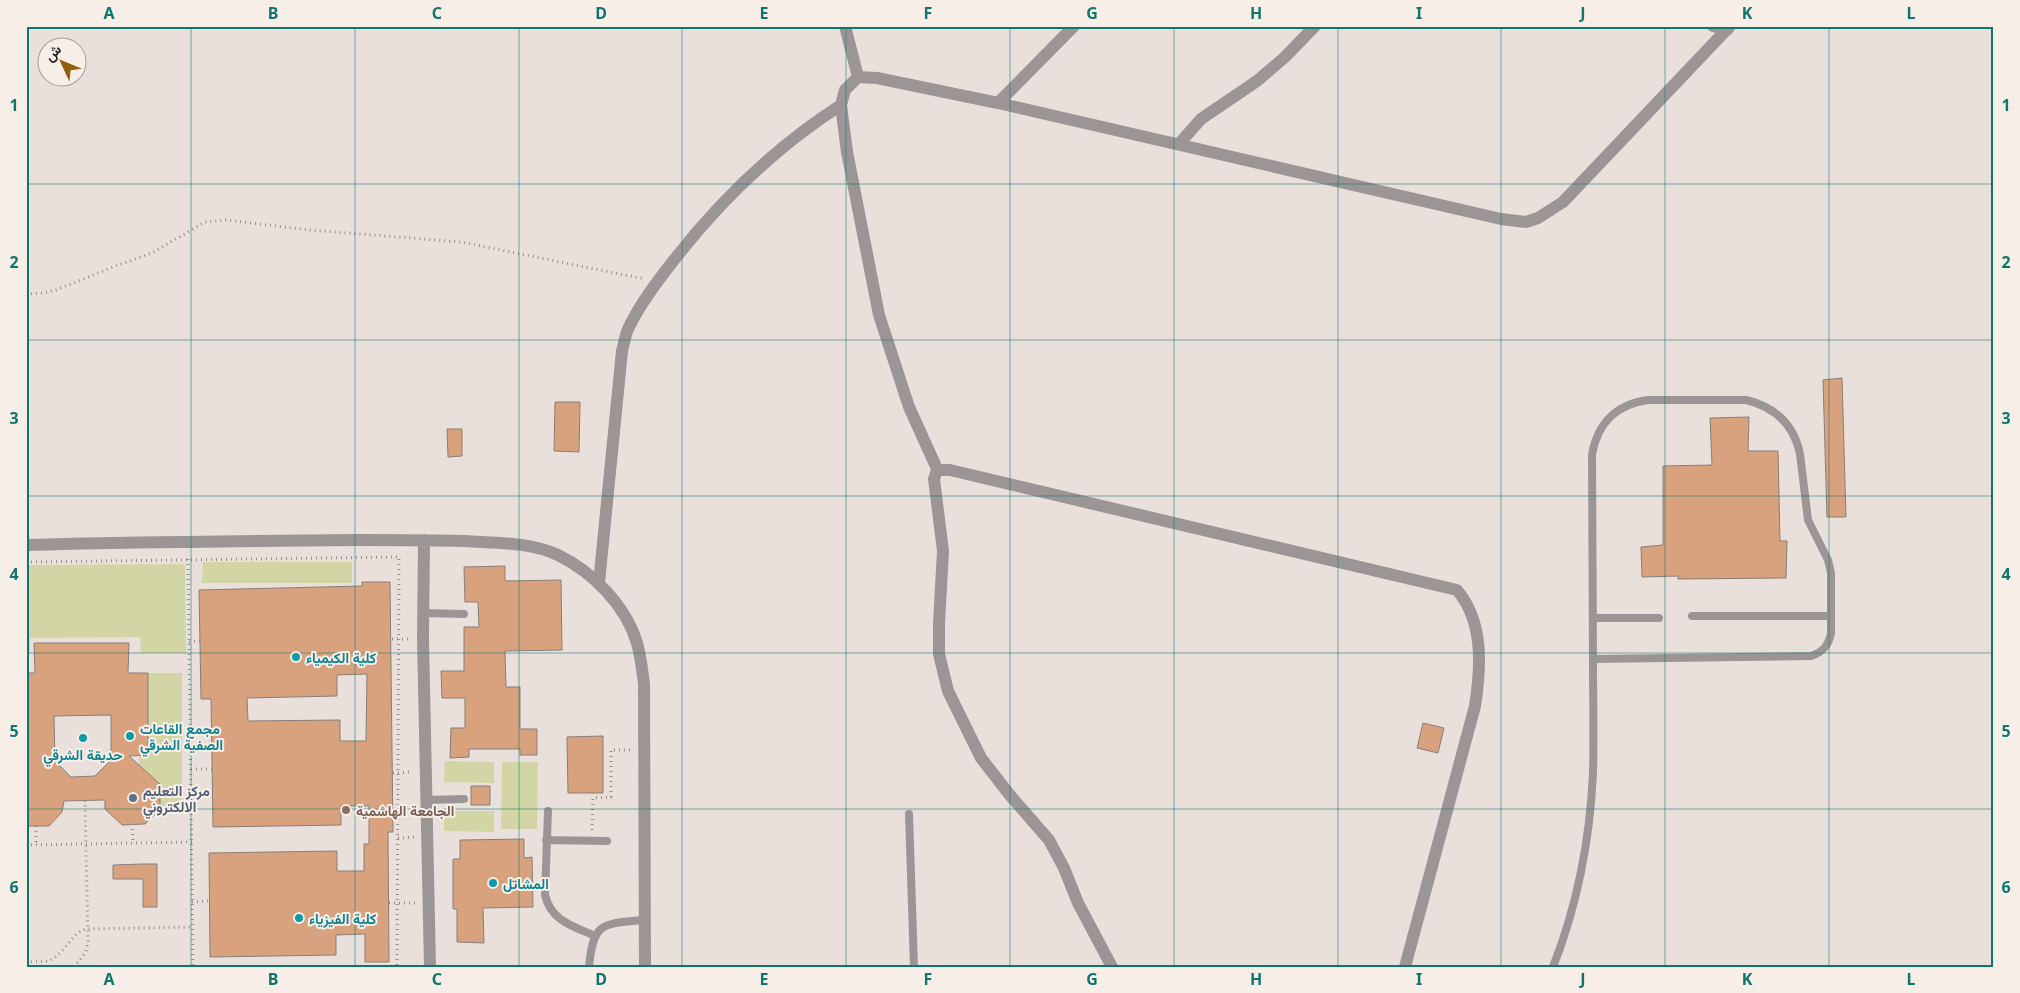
<svg xmlns="http://www.w3.org/2000/svg" width="2020" height="993" font-family="'Noto Sans',Vazirmatn,sans-serif">
<style>
.green{fill:#d2d6a4}
.building{fill:#d9a27f;stroke:#877e79;fill-rule:evenodd}
.lines{fill:none;stroke-linecap:round;stroke-linejoin:round}
.path{stroke:#97908c;stroke-width:3;stroke-dasharray:1 4;stroke-linecap:butt}
.lane{stroke:#9b9695;stroke-width:8}
.street{stroke:#9b9695;stroke-width:12}
.grid{fill:none;stroke:#0f766e;stroke-width:1;stroke-opacity:0.55}
.culture-dot{fill:#0f9aa8;stroke:#f8eee8;stroke-width:2}
.service-dot{fill:#5c6f8a;stroke:#f8eee8;stroke-width:2}
.education-dot{fill:#8d6e63;stroke:#f8eee8;stroke-width:2}
.labels{text-anchor:middle;dominant-baseline:central;stroke-width:4;stroke-linejoin:round;paint-order:stroke}
.culture-label{font-size:14px;font-weight:bold;fill:#0d838f;stroke:#f8eee8;text-anchor:start}
.service-label{font-size:14px;font-weight:bold;fill:#4e5e75;stroke:#f8eee8;text-anchor:start}
.education-label{font-size:14px;font-weight:bold;fill:#785e54;stroke:#f8eee8;text-anchor:start}
.neatline{fill:none;stroke:#0f766e;stroke-width:2}
.grid-label{font-size:16px;text-anchor:middle;font-weight:bold;fill:#0f766e}
</style>
<rect width="100%" height="100%" fill="#eae0db"/>
<path class="green" d="M203,562H352V583H202Z
M185,564L186,653H141L140,637L30,638V653H26V565Z
M148,673H182V809H160V784L139,769V755H148Z
M445,761L494,762V783L444,782Z
M502,762H538L537,829H501Z
M444,811H494V832L444,831Z"/>
<path class="building" d="M1842,378L1846,517H1827L1823,380Z
M555,402H580L579,452L554,451Z
M1749,417L1748,451H1778L1780,541H1787L1786,578L1678,579V576L1642,577L1641,547L1663,545V466L1712,465L1710,418Z
M447,429H462V456L448,457Z
M505,566V581L561,580L562,650L505,651L506,687H520V729H537V755H520V749H469V757L450,758L451,728H465V698H442L441,671H464V627H479L478,602H465L464,567Z
M362,582H390L393,832H388L389,962H365V934L336,935V955L210,957L209,853L337,851V871H364V844H369V806H341V825L213,827L211,699H201L199,590L362,586ZM367,674L366,741H340V720L248,721L247,698L337,696V675Z
M34,643H129L128,673H148V755L129,756L160,784V809L145,824L122,825L105,809V800L64,801L62,812L49,826H26V673H35ZM111,715V760L95,776L71,777L55,761L54,716Z
M1423,723L1444,728L1438,753L1417,748Z
M603,736V793H568L567,737Z
M471,786H490V805H471Z
M524,839V858L532,857L533,907L483,908L484,943L457,942V909H453V859H460V840Z
M143,864H157V907H143V879H113V865Z"/>
<g class="lines">
<path class="path" d="M26,294L42,293L56,290L113,267L152,253L205,222L226,220L310,230L461,242L645,279
M188,559L193,967
M26,562L399,557L397,967
M392,639H411
M189,642L200,641
M191,769H212
M393,773L412,772
M132,824L133,843
M36,826V845
M592,830L593,798L611,797V750H631
M398,838L415,837
M26,845L192,842
M192,902L209,901
M389,903H415
M26,962C34,961 44,963 50,960C65,954 71,933 86,929L193,927
M74,967L86,952L88,941L85,801"/>
<path class="lane" d="M1648,400H1746C1775,407 1794,425 1800,454L1808,520L1828,560L1831,573V633C1829,645 1823,652 1811,656L1593,659L1592,455C1597,423 1617,404 1648,400Z
M423,613L464,614
M1692,616H1831
M1593,618H1659
M426,800L464,799
M548,811L545,895C551,921 573,926 595,936
M909,814L914,967
M546,840L607,841
M589,967C593,921 603,924 644,920
M1553,967C1577,906 1590,838 1593,773C1594,735 1593,697 1593,659"/>
<path class="street" d="M845,26L858,77
M1713,26L1727,30
M998,103L1074,26
M1179,144L1201,119L1257,81L1285,57L1315,26
M938,471L909,407L879,315L847,152L841,105L845,90L858,77L877,78L998,103L1501,219L1526,222L1538,218L1563,202L1730,26
M424,540L423,639L430,967
M26,545C137,542 248,541 359,540C395,540 430,540 465,541C496,543 530,542 558,555C593,572 626,606 637,643C641,657 642,670 644,684L645,967
M599,583L622,351C624,344 625,336 628,329C638,308 653,287 667,269C715,206 774,148 841,105
M1112,967L1078,903L1064,868L1049,840L1009,794L981,758L948,691L939,654V623L943,551L934,479L936,473L940,470H950L1457,590C1484,622 1481,667 1475,706L1405,967"/>
</g>
<path class="grid" d="M191,26V967M355,26V967M519,26V967M682,26V967M846,26V967M1010,26V967M1174,26V967M1338,26V967M1501,26V967M1665,26V967M1829,26V967M26,184H1994M26,340H1994M26,496H1994M26,653H1994M26,809H1994"/>
<g class="culture-dot">
<circle cx="296" cy="657" r="5"/>
<circle cx="130" cy="736" r="5"/>
<circle cx="83" cy="738" r="5"/>
<circle cx="493" cy="883" r="5"/>
<circle cx="299" cy="918" r="5"/>
</g>
<circle class="service-dot" cx="133" cy="798" r="5"/>
<circle class="education-dot" cx="346" cy="810" r="5"/>
<g class="labels">
<g class="culture-label">
<text x="306" y="657">كلية الكيمياء</text>
<text x="140" y="728">مجمع القاعات<tspan x="140" dy="16">الصفية الشرقي</tspan></text>
<text x="83" y="754" text-anchor="middle">حديقة الشرقي</text>
<text x="503" y="883">المشاتل</text>
<text x="309" y="918">كلية الفيزياء</text>
</g>
<g class="service-label">
<text x="143" y="790">مركز التعليم<tspan x="143" dy="16">الالكتروني</tspan></text>
</g>
<g class="education-label">
<text x="356" y="810">الجامعة الهاشمية</text>
</g>
</g>
<rect width="2020" height="993" fill="none" stroke="#f8eee8" stroke-width="55"/>
<g transform="translate(62 62) rotate(314)"><circle r="24" fill="#f8eee8" stroke="#a49d98"/>
<path d="M0-4L9 19L0 12L-9 19Z" fill="#915e0f"/>
<text y="-8" font-size="14" font-weight="bold" text-anchor="middle" fill="#272321">ش</text>
</g>
<rect x="28" y="28" width="1964" height="938" class="neatline"/>
<g class="grid-label">
<text x="109" y="19">A</text>
<text x="273" y="19">B</text>
<text x="437" y="19">C</text>
<text x="601" y="19">D</text>
<text x="764" y="19">E</text>
<text x="928" y="19">F</text>
<text x="1092" y="19">G</text>
<text x="1256" y="19">H</text>
<text x="1419" y="19">I</text>
<text x="1583" y="19">J</text>
<text x="1747" y="19">K</text>
<text x="1911" y="19">L</text>
<text x="14" y="111">1</text>
<text x="2006" y="111">1</text>
<text x="14" y="268">2</text>
<text x="2006" y="268">2</text>
<text x="14" y="424">3</text>
<text x="2006" y="424">3</text>
<text x="14" y="580">4</text>
<text x="2006" y="580">4</text>
<text x="14" y="737">5</text>
<text x="2006" y="737">5</text>
<text x="14" y="893">6</text>
<text x="2006" y="893">6</text>
<text x="109" y="985">A</text>
<text x="273" y="985">B</text>
<text x="437" y="985">C</text>
<text x="601" y="985">D</text>
<text x="764" y="985">E</text>
<text x="928" y="985">F</text>
<text x="1092" y="985">G</text>
<text x="1256" y="985">H</text>
<text x="1419" y="985">I</text>
<text x="1583" y="985">J</text>
<text x="1747" y="985">K</text>
<text x="1911" y="985">L</text>
</g>
</svg>
